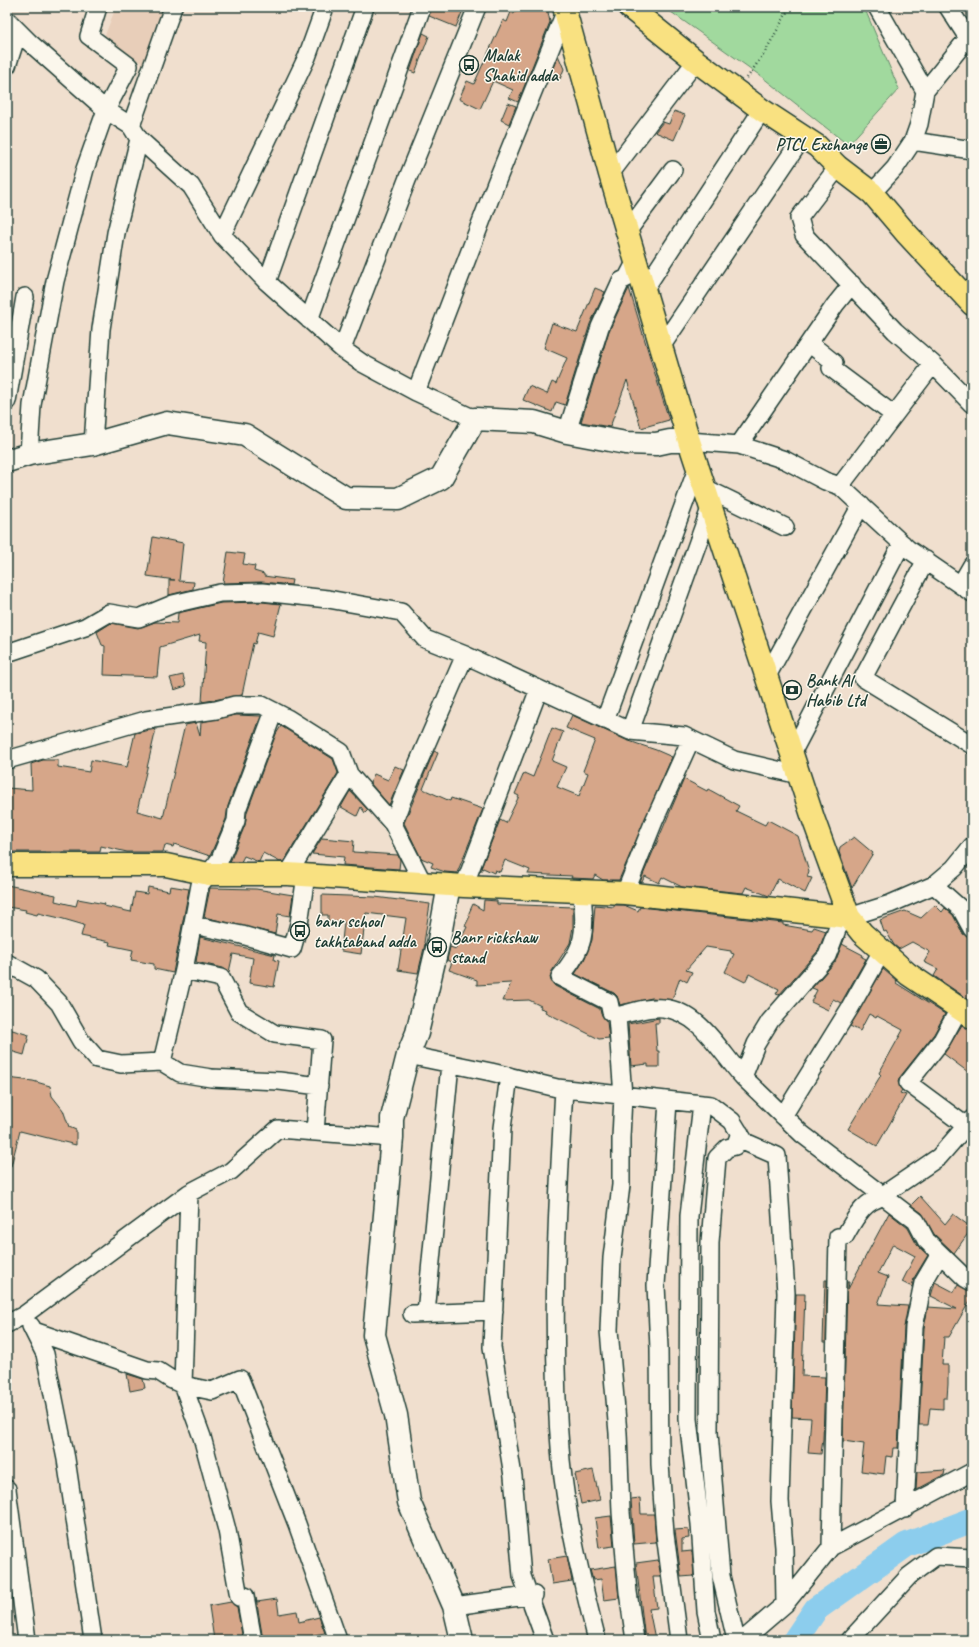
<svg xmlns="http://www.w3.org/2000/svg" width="979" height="1647" font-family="Caveat,sans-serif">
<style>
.built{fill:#e8ceb9}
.green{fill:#a1d99e;stroke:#608b69}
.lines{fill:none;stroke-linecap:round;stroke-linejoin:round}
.river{stroke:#8ccded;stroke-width:25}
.building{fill:#d6a689;stroke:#1f3d34}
.street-casing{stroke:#1f3d34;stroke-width:20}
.secondary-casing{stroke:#1f3d34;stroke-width:25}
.primary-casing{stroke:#1f3d34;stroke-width:25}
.path{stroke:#1f3d34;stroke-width:2.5;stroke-dasharray:1 3;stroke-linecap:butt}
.street{stroke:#fbf7ec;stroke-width:17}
.secondary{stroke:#fbf7ec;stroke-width:22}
.primary{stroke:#f9e181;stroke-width:22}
.labels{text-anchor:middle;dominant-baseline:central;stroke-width:3;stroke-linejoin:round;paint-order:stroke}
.poi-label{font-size:17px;font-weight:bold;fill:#1f3d34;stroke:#fbf7ec;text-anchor:start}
</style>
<rect width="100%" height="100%" fill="#f0dfce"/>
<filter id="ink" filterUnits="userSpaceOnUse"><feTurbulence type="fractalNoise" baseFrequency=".025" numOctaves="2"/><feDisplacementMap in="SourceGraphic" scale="8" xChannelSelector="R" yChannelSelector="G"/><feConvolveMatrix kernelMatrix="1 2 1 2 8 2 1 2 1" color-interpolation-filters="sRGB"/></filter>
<g filter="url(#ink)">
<path class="built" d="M116,7H165L145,66L127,52L103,40Z"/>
<path class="green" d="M664,7H864L899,89L848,145L762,77Z"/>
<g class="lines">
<path class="river" d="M795,1640L816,1609L906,1545L972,1520"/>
</g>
<path class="building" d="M432,7H455L463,10L456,27L429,16Z
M517,7H547L550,22L518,102L509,98L513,90L493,81L480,109L459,99L467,81L474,84L503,20L507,22L511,12L514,14Z
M423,33L429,36L415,73L410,71Z
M558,55L564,69L560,79L550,75Z
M508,103L516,106L509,124L501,120Z
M674,111L685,115L674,140L655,132L663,122L669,124Z
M595,288L605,292L590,324L565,405L556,402L552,412L523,400L529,386L547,394L552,382L556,384L567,358L544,348L552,323L577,332Z
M629,288L669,420L641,428L627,380L610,427L581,422L609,331Z
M153,537L183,543L179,581L194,582L193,589L169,595V580H175L147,576Z
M228,552L245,554L243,564L255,566L254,571L264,574V576L292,580L291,585L262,582L223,583Z
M262,602L281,604L273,636L258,632L255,644L253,643L242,695L202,702L206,642L199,641L200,635L160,647L157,677L104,675L105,646L102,645L97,632L111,623L138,628L155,622L177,623L178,613L221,603Z
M183,675L186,686L174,690L170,678Z
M236,715L261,716L228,806L226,819L210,856L174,844L173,847L165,845L163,852H127L101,846L100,852H7V788L32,790L31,764L43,760H58V767L89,772L91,760L127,767L135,733L156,729L137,811L163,818L185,725L196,723L200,736L201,722Z
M572,715L626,740L656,750L672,757L619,880H603L595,875L593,879L571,878L572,876L528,874L530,870L505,860L500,872L495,870L494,873L483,868L479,873L500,820L506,823L519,796L515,794L524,773L533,777L552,728L563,732L552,761L566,767L557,787L579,796L588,773L583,771L595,740L566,728Z
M281,726L333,759L338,773L284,861L280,862L263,853L259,862L244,856L241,862H230L245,825L247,812L276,734Z
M434,751L438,753L423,789L450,801L451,798L483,809L457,873L445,872L431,867L433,863L421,858L404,823Z
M395,766L404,770L389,805L370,783L374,774L388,780Z
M684,779L707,791L708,789L739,806L736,811L765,825L768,820L798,836L809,871L807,877L812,878L805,893L778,879L769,896L746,887L743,893L682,887L662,877L659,883L645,876L642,882H640Z
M350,791L368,810L365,813L361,807L357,816L341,807Z
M854,837L873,853L852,888L839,852L840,847Z
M322,838L354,841L353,852L398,855L400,860L399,869L343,865L344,857L312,854Z
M7,885L56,895L55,901L76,906L78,899L105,904L104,906L131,912L135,892L147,894L148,887L169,891L170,886L189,889L173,973L154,969V964L131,960L133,950L109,945L110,942L81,936L84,925L60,918L38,913L37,915L25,912L26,910L7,907Z
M210,888L256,889L293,895L290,916L278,914L275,934L204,917Z
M322,895L375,897L430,904L424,943L425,944L418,973L398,970L406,918L366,913L361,954L341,951L344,922H328V915H322Z
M484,900L497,901V904L573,907V927L570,943L552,971L550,977L551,981L555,986L600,1009L601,1014L607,1022L609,1038L599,1039L545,1012L546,1010L540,1008L541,1006L529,1000L503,1001L511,983L477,985V980L449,970L452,962L447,960L450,947L456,949L467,927L465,926L470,916L468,915L473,904L483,910Z
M595,905L614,907V905H624L638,911L640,907L783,923V925L812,930L814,927L826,931L818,951L779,995L776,994L779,989L749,974L745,982L725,972L734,954L731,953V951L706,947L686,970L692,972L687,982L680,978L672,1000L652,998L620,1005L617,996L614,993L575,974L584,960L592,940Z
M935,905L942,912L945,908L953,915L963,934L972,939V1002L934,976L938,969L924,962L930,952L912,942L899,949L894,945L886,931L884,932L880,920L905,911L921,918Z
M200,937L275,955L274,960L279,961L274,987L249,983L253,958L233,954L229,972L223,968L196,962Z
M845,937L842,944L863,955L862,957L866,959L841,1003L833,999L828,1010L811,1002L817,990L812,988L835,962Z
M883,969L897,981L896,983L945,1014L934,1034L900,1077L898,1082L902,1090L900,1093L906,1095L877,1146L848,1129L881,1075L879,1073L903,1030L877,1016L876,1018L869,1014L860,1031L850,1026Z
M659,1018V1023H655L657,1051H659V1067H648V1064L631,1066L628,1024Z
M962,1025L972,1031V1075L944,1054Z
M9,1029L29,1035L24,1055L7,1050V1037Z
M7,1078L33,1081L50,1086L52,1096L63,1110L69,1127L76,1130V1145L20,1131L11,1166H7Z
M920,1196L945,1224L953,1214L972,1228L954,1253L934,1234L922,1213L911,1205Z
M889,1213L908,1228L917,1245L928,1255L914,1278L912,1287L902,1282L915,1256L893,1244L878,1273L888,1277L878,1304L908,1306L904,1327L898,1448H893L892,1457L886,1456L884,1474L861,1471L864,1444L843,1441L847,1282H849L848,1289Z
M825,1280H827L826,1342H823Z
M935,1282L954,1292L958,1285L972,1292V1297L949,1337H944L942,1365H948V1384L947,1398H943V1409L930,1408L928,1425H919L924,1328L928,1307L957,1309L931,1296Z
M796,1294H805L802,1376L825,1377L823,1439L821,1454L808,1453L811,1418L792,1417Z
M127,1374L143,1379L145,1388L130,1391Z
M593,1470L600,1500L581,1504L575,1474Z
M945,1470L944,1475L916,1490L917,1472Z
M640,1498L641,1514H654L656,1542L634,1544L631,1499Z
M611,1516L614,1546L599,1548L595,1518Z
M688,1529L689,1538L682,1539V1552L692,1551L694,1576L681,1577L675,1530Z
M567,1556L572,1581L552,1584L548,1559Z
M658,1560L661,1577H653L657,1608L649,1609L655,1639L645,1640L636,1563Z
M616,1566L619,1598L604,1600L601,1579L593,1580L590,1570Z
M256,1598L257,1602L277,1599L279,1614L297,1611L299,1622L319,1617L325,1633L313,1635L314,1640H263Z
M231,1602L237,1607L243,1640H236V1637L214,1640L209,1606Z"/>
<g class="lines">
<g class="street-casing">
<path id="street" d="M877,7L925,91
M948,7L968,38
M7,20L29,42L106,110L131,126L139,139L191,186L222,235L267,282L342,349L362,363L416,392L475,419
M7,66L18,32
M131,126L173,7
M913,141L972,150
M838,167L799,218L804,235L895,331L933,364L840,486
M610,174L696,61
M872,193L895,168L913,141L919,124L925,91L972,33
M627,232L673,170
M222,235L307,57L325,7
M267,282L365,7
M644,290L762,110
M309,320L422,7
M809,343L834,363L831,368L894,415
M661,347L803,137
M342,349L407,180L477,7
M933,364L972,404
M416,392L496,183L566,10
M7,401L25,297
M567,432L600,327L621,281L627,278L636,261
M689,441L739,445L785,460L825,481L840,486L908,549L972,593
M93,444L101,329L116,233L139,139
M739,445L835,305L852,284
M29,454L32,405L55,281L85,169L106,110L129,66L89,36L98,7
M705,488L785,527
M926,560L863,678L972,745
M961,584L972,565
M7,653L85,627L109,613L139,618L173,604L220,593L262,592L328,599L401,612L425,639L465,655L630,731L684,736L734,760L799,775
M767,676L861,505
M605,720L698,466
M630,731L711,506
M792,753L902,543
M7,760L146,720L216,710L235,705H262L287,718L341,752L349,774L393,824L423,883
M393,824L402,800L465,655
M972,846L954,868L934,885L890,904L849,917L838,927L827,956L770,1021L756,1044L743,1077L802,1134L916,1221L926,1240L965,1278L972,1282
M288,874L349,774
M934,885L961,909L972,929
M464,886L539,689
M582,892C585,932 587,945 560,977L609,1002L611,1012L617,1016C629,1013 651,1006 663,1008C701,1012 720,1052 743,1077
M625,893L654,821L691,739
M193,925L242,935L292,949L299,924L306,875
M7,963L36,979L59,1003L81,1041L97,1059L121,1064L162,1062L180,1073L211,1078L279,1081L319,1086
M184,970L221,978L239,1012L275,1034L322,1040L315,1132
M959,1009L942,1040L908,1083L966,1126
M617,1016L623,1096L621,1138V1185L612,1258L609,1330L618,1433L621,1512L628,1592L635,1640
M408,1055L491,1072L557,1088L711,1105L732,1121L745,1142L777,1156L786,1293L780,1501L784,1547L785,1604
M162,1062L184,970L200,885L220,859L236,821L237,810L274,711
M509,1076L502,1128L492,1347L513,1476L522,1576L545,1640
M564,1089C557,1212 550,1336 561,1460C567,1521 582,1581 597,1640
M668,1101L656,1285L659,1348L660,1464L665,1534L679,1640
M702,1104L689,1216L688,1419L700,1524L706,1611L712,1640
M783,1116L850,1008L882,951
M189,1193L183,1385L202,1437L227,1530L239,1597L245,1596L253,1640
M426,1313L450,1064
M412,1314L494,1311
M7,1324L24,1315L189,1193L231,1171L278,1129L392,1138
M31,1326L45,1354L66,1459L93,1640
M34,1331L147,1370L158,1371L172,1380L183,1385L212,1391L240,1379L297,1524L338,1640
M7,1489L27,1640
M905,1509L914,1327L923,1283L940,1254
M831,1547L838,1237L845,1236C852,1223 862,1204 877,1199L939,1157L972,1119
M454,1606L534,1595
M736,1640L721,1576L709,1433L710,1242L717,1158L727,1148L735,1146L740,1133
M743,1640L785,1604L831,1547L972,1472
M850,1640L909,1576L936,1556L972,1558"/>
</g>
<g class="secondary-casing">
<path id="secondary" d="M7,461L29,454L93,444L167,423L245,435L346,498L398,499L441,478L475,419L534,422L567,432L626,443L656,444L670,441H689
M449,885L439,940L417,1033L408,1055L392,1118V1138L374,1335L396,1415L409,1502L454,1606L462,1640"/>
</g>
<g class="primary-casing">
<path id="primary" d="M564,7L610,174L689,441L813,818L849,917L862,933L908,974L972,1017
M629,7L696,61L762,110L817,146L838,167L872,193L906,233L972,304
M7,865H166L209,874H288L464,886L625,893L849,917"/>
</g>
<path class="path" d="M747,78L765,52L790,7"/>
<use href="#street" class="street"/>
<use href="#secondary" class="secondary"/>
<use href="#primary" class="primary"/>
</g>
</g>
<defs>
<g id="bus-ring" transform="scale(1)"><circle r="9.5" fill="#fbf7ec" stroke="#1f3d34" stroke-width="1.5"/><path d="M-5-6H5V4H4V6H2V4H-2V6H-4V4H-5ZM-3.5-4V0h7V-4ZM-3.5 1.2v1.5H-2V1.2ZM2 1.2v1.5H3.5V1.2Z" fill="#1f3d34"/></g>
<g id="office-ring" transform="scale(1)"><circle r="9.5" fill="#fbf7ec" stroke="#1f3d34" stroke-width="1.5"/><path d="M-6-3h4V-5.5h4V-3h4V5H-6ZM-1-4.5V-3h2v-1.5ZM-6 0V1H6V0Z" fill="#1f3d34"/></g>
<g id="bank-ring" transform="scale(1)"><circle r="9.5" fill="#fbf7ec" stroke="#1f3d34" stroke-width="1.5"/><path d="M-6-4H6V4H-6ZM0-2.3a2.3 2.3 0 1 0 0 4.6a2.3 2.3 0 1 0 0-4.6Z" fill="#1f3d34"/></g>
</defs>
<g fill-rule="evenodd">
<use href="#bus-ring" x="469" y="65"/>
<use href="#office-ring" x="881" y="144"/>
<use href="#bank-ring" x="792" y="690"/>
<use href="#bus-ring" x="300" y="931"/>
<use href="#bus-ring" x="437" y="947"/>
</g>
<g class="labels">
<g class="poi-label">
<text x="483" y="55">Malak<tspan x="483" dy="20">Shahid adda</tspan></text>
<text x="867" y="144" text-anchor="end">PTCL Exchange</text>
<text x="806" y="680">Bank Al<tspan x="806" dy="20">Habib Ltd</tspan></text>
<text x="314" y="921">banr school<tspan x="314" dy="20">takhtaband adda</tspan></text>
<text x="451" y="937">Banr rickshaw<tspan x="451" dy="20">stand</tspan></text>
</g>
</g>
<rect width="979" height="1647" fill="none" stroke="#fbf7ec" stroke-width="24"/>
<rect x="12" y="12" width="955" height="1623" fill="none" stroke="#1f3d34" stroke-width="1.5" filter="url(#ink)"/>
</svg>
